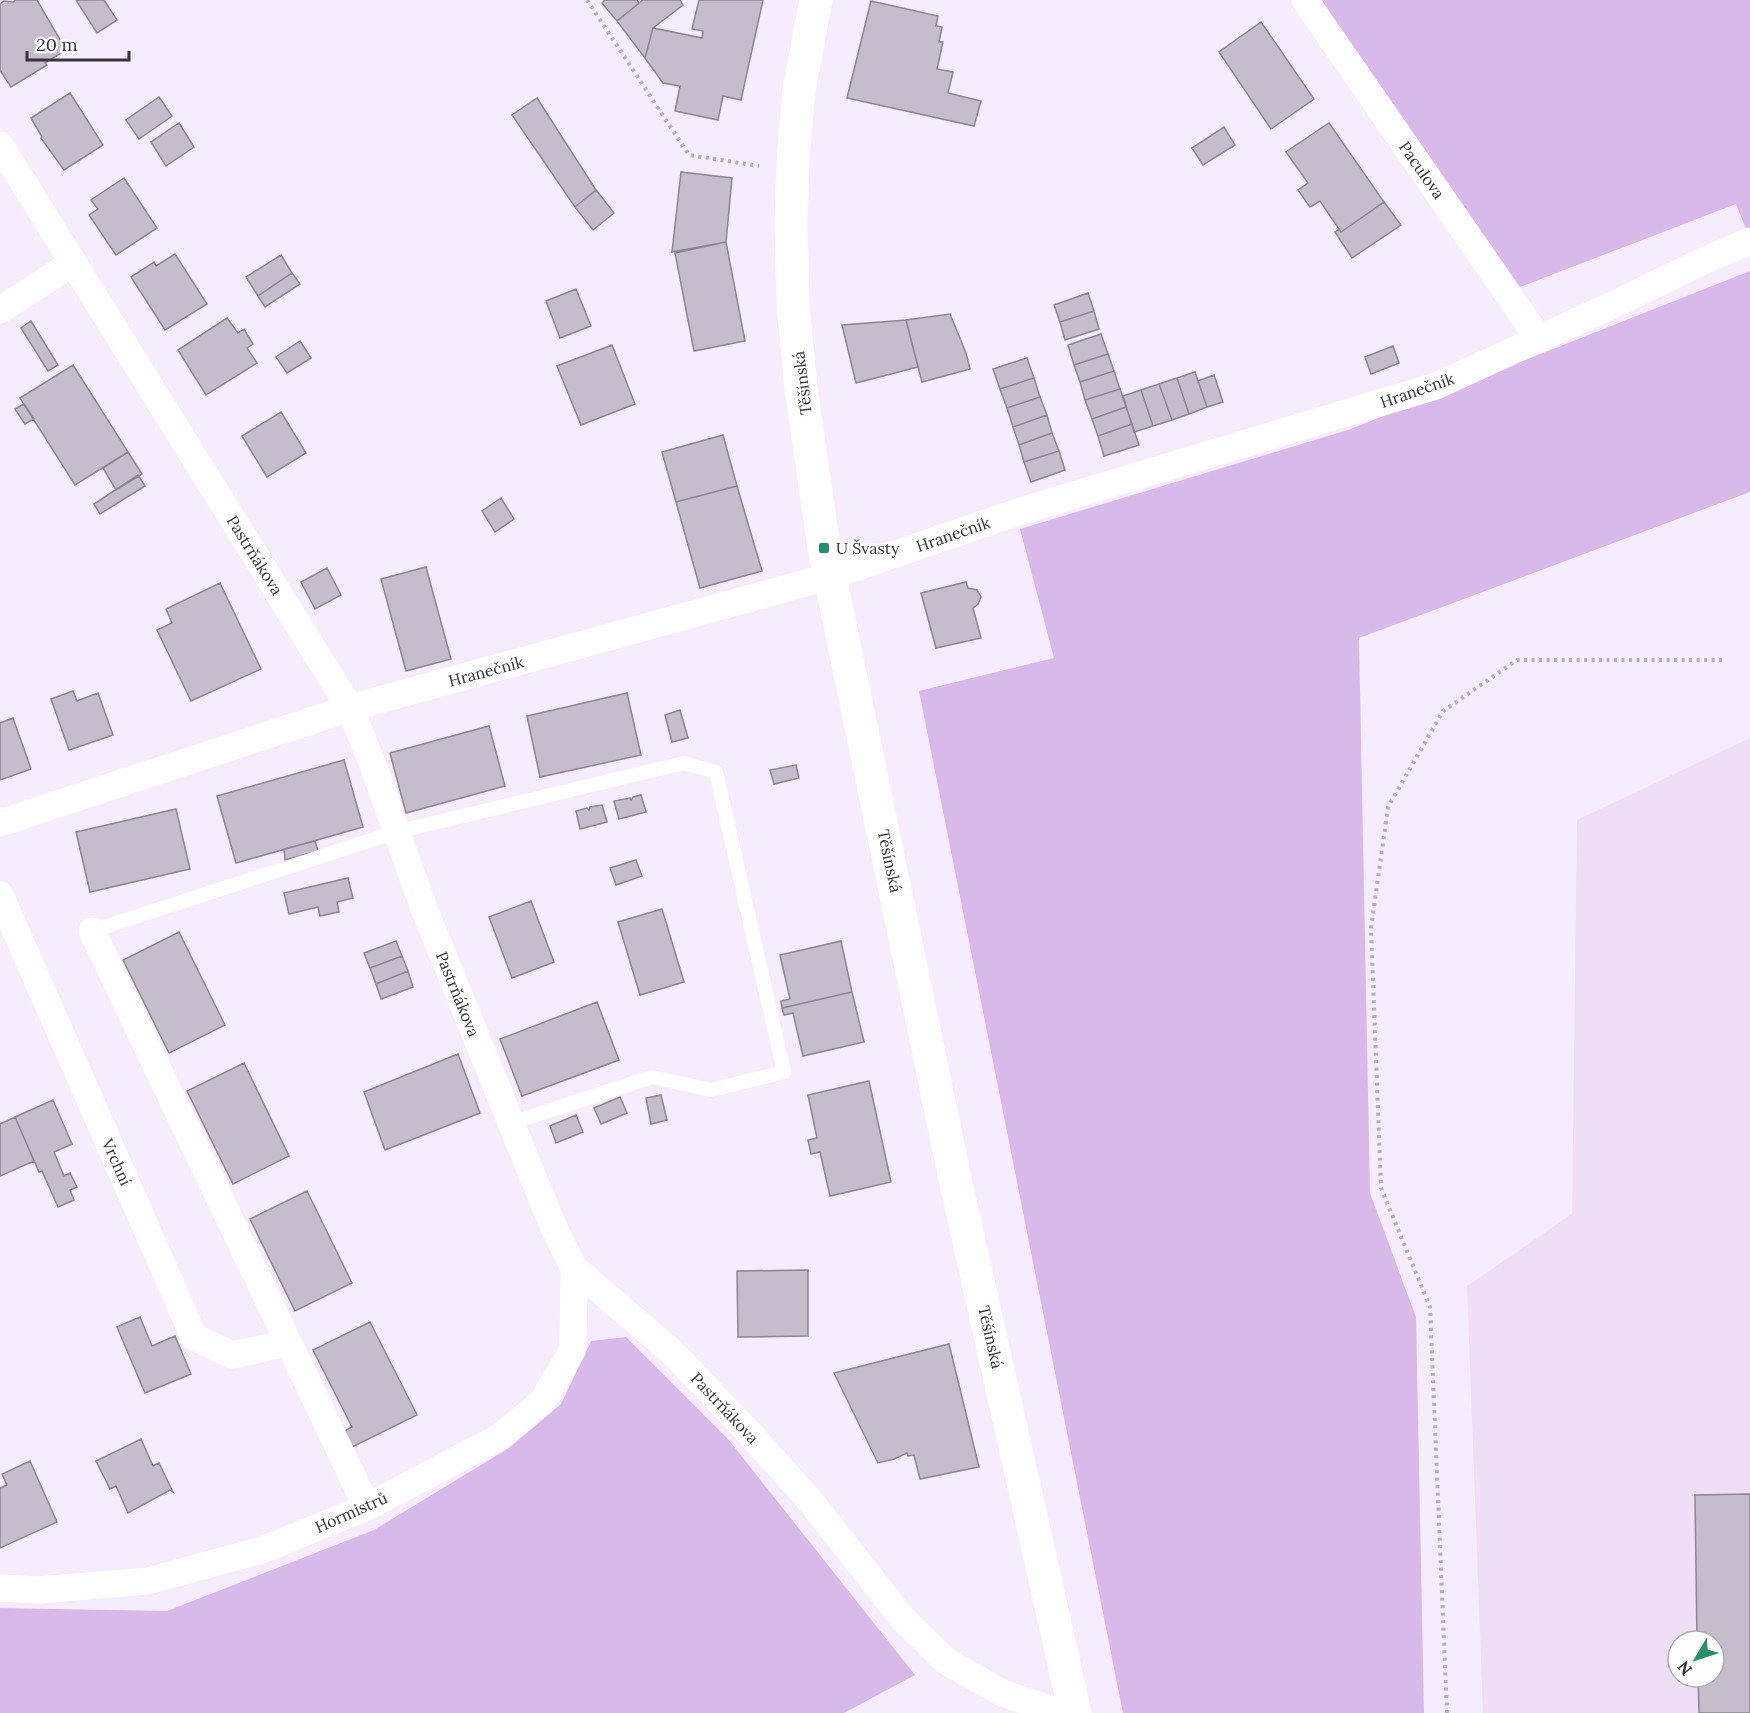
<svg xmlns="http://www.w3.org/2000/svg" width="1750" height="1713" font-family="Lora,serif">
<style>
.built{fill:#eedff6;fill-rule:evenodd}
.green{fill:#d9b9e9}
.building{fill:#c7bccc;stroke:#8e8493;stroke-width:1.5}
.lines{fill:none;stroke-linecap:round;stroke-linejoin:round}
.path{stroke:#b6aebb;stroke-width:4;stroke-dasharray:3 4.5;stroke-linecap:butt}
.service{stroke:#fff;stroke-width:14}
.minor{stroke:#fff;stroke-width:27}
.secondary{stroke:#fff;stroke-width:33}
.poi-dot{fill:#298f6a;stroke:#fefefe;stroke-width:2}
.labels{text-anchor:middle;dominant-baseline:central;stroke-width:5;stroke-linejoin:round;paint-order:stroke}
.street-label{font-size:16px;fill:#373339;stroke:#fefefe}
.poi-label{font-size:16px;fill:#373339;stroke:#fefefe;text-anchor:start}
</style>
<rect width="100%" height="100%" fill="#f7ecfd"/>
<path class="built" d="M1748,739H1750V1713H1483L1467,1286L1572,1214L1577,820ZM1678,1641H1714V1677H1678Z"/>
<path class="green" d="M1321,0H1750V228L1746,229L1736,204L1520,287Z
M1750,271V492L1359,638L1370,1193L1416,1317L1424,1713H1123L919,691L1054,658L1020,529L1348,430Z
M626,1337L728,1439L915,1675L844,1713H0V1608L167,1611L374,1530L509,1448L561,1404L591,1341Z"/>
<path class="building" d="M16,0H37L66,50L45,63L47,65L11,87L0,70V4L4,1L13,2Z
M76,0H104L117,20L97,33Z
M605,0H637L639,3L617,21L602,3Z
M643,0H680L683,5L653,28L645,58L617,21Z
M699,0H763L741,100L723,96L718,120L675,111L680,86L663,83L645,58L653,28L702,38L703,31L692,29Z
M871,1L938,16L936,26L942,27L939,42H943L937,69L953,72L948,93L981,101L974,126L847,98Z
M1261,22L1314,99L1271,129L1219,52Z
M70,93L103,145L64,170L41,138L42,137L31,118Z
M159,97L172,116L139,139L126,120Z
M537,98L596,190L575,207L512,115Z
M179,123L194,147L166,166L151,142Z
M1329,123L1384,202L1341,232L1320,201L1310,207L1298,190L1308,183L1286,152Z
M1224,127L1235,145L1203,165L1192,148Z
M681,172L732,178L726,242L672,252Z
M124,178L157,228L116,255L89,215L98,209L91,200Z
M596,190L614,213L593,230L575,207Z
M1384,202L1401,225L1352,258L1335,232L1339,229L1341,232Z
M726,242L745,341L694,351L675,253Z
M175,254L207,304L165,330L131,277L154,262L156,266Z
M281,255L292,273L258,296L246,277Z
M292,273L300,284L265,307L258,296Z
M576,289L591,326L560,338L546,301Z
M1088,293L1094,311L1060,322L1054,305Z
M1094,311L1099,329L1065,340L1060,322Z
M950,314L966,353L970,369L922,382L906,320Z
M227,318L238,333L244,329L253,344L247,348L257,363L206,395L178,350Z
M906,320L918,367L856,383L842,325Z
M31,321L58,365L48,371L21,328Z
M1101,334L1108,354L1074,365L1068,345Z
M300,341L311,358L287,373L276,357Z
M612,345L635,404L581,425L557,366Z
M1393,346L1399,363L1371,374L1365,357Z
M1108,354L1114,371L1080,382L1074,365Z
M1027,358L1034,378L1000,389L993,369Z
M73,365L128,452L75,485L20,398Z
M1114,371L1120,389L1085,400L1080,382Z
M1195,372L1207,407L1189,414L1177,378Z
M1214,375L1223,402L1207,407L1198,381Z
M1034,378L1040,397L1007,408L1000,389Z
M1177,378L1189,414L1172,420L1159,384Z
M1159,384L1172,420L1153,426L1141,390Z
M1120,389L1126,407L1092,419L1085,400Z
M1141,390L1153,426L1134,432L1123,396Z
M1040,397L1047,415L1013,427L1007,408Z
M24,404L34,419L25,424L15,409Z
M1126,407L1132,424L1098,436L1092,419Z
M281,412L306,453L267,477L242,436Z
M1047,415L1052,433L1019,445L1013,427Z
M1132,424L1139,445L1104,456L1098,436Z
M1052,433L1059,451L1024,462L1019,445Z
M723,435L737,486L676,502L662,452Z
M1059,451L1065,470L1031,482L1024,462Z
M128,452L142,474L116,490L103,468Z
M138,475L145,486L100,514L94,504Z
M737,486L762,571L700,588L676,502Z
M501,498L514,519L495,532L482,511Z
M426,567L451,659L406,671L381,579Z
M327,568L341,595L315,609L301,582Z
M966,582L968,588L977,590L981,597L978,604L973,608L981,638L936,648L921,593Z
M220,583L261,669L191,701L157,630L172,623L166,609Z
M73,691L77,701L98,693L113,735L69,750L51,699Z
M627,693L641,755L540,777L527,716Z
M680,710L688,738L672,742L665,715Z
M13,718L31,769L0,780V723Z
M489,726L505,786L406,813L390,753Z
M344,760L363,827L236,863L217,796Z
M796,765L799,778L774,784L770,770Z
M641,795L646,812L619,819L614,801L630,798L631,800L633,797Z
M602,805L607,822L580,829L576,811L587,808L589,810L590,807Z
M176,809L190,869L90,892L76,832Z
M315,841L318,851L285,860L284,849Z
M636,860L642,876L616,885L610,868Z
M348,878L353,898L337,902L339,912L320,916L318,907L289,914L284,893Z
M531,901L554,962L512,978L489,917Z
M662,909L684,982L640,995L618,922Z
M179,932L225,1025L169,1053L123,960Z
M396,941L402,956L370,968L364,953Z
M841,941L852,992L782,1008L781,1001L790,999L780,955Z
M402,956L408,971L376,984L370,968Z
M408,971L413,987L381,999L376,984Z
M852,992L864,1042L803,1056L793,1013L784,1015L782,1008Z
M597,1002L619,1060L522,1096L500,1039Z
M458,1054L480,1113L385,1150L364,1092Z
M244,1063L289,1156L233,1184L187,1091Z
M869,1081L891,1182L830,1196L820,1152L811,1154L808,1140L817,1138L808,1095Z
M661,1095L667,1120L651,1124L646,1098Z
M620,1097L627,1113L601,1124L594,1108Z
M53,1100L72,1144L54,1152L64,1176L70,1173L77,1187L70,1190L74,1200L58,1207L42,1171L39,1172L15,1117Z
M576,1115L583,1132L556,1143L550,1126Z
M15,1117L34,1161L0,1176V1124Z
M307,1191L352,1283L295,1311L250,1219Z
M808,1270V1336L738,1337L737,1271Z
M140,1317L152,1346L175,1336L191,1374L145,1393L117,1327Z
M370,1322L417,1415L350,1448L341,1433L352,1427L313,1350Z
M949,1344L979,1467L920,1479L914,1455L908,1456L907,1453L894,1459L878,1463L834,1373Z
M141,1439L153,1466L159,1463L173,1492L170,1490L128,1513L116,1486L110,1489L96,1461Z
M30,1461L57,1522L0,1548V1488L7,1485L2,1474Z
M1750,1494V1713H1699L1698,1677H1714V1641H1697L1695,1495Z"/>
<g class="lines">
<path class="path" d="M587,0L689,155L759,166
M1447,1713L1430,1307L1381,1188L1371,928L1388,807L1443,711L1517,660H1723"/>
<path class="service" d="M92,931L396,832L684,763L716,772L784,1072L711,1090L652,1077L511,1123"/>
<path class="minor" d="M1305,0L1539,339
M0,145L350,708L374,768L423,906L553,1226L574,1268L672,1352L752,1436L811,1502L903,1619L946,1661L1002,1693L1062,1713
M0,310L73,263
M0,823L350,708L831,576L1024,510L1436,386L1617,303L1701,262L1750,241
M0,895L194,1337L232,1355L288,1343
M92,931L367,1507
M0,1588L39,1590L148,1581L262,1550L367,1507L500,1437L543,1401L573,1349L574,1268"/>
<path class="secondary" d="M816,0L799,90L793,160L791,224L793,305L801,388L824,548L955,1179L1075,1713"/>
</g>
<rect class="poi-dot" x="818" y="542" width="12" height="12" rx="3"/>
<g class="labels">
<g class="street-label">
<text transform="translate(1422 170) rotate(55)">Paculova</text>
<text transform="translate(802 383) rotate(-97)">Těšínská</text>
<text transform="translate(1417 390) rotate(-19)">Hranečník</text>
<text transform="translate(953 534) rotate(-19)">Hranečník</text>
<text transform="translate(255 555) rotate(58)">Pastrňákova</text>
<text transform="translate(486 671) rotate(-15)">Hranečník</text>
<text transform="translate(890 861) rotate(78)">Těšínská</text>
<text transform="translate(458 994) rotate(68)">Pastrňákova</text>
<text transform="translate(117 1162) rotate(66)">Vrchní</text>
<text transform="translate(991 1337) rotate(77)">Těšínská</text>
<text transform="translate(725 1408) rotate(47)">Pastrňákova</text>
<text transform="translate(351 1512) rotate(-24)">Hormistrů</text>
</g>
<g class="poi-label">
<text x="836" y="548">U Švasty</text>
</g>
</g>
<g transform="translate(1696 1659) rotate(231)"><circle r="28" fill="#fefefe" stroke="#aeadaf" stroke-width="1.5"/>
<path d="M0-4.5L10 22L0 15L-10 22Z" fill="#298f6a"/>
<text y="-9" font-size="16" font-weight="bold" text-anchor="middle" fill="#373339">N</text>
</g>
<path d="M27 51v9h102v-9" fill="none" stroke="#373339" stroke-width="3"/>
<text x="36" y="51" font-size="18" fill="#373339" stroke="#fefefe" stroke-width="4.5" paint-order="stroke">20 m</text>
</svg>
